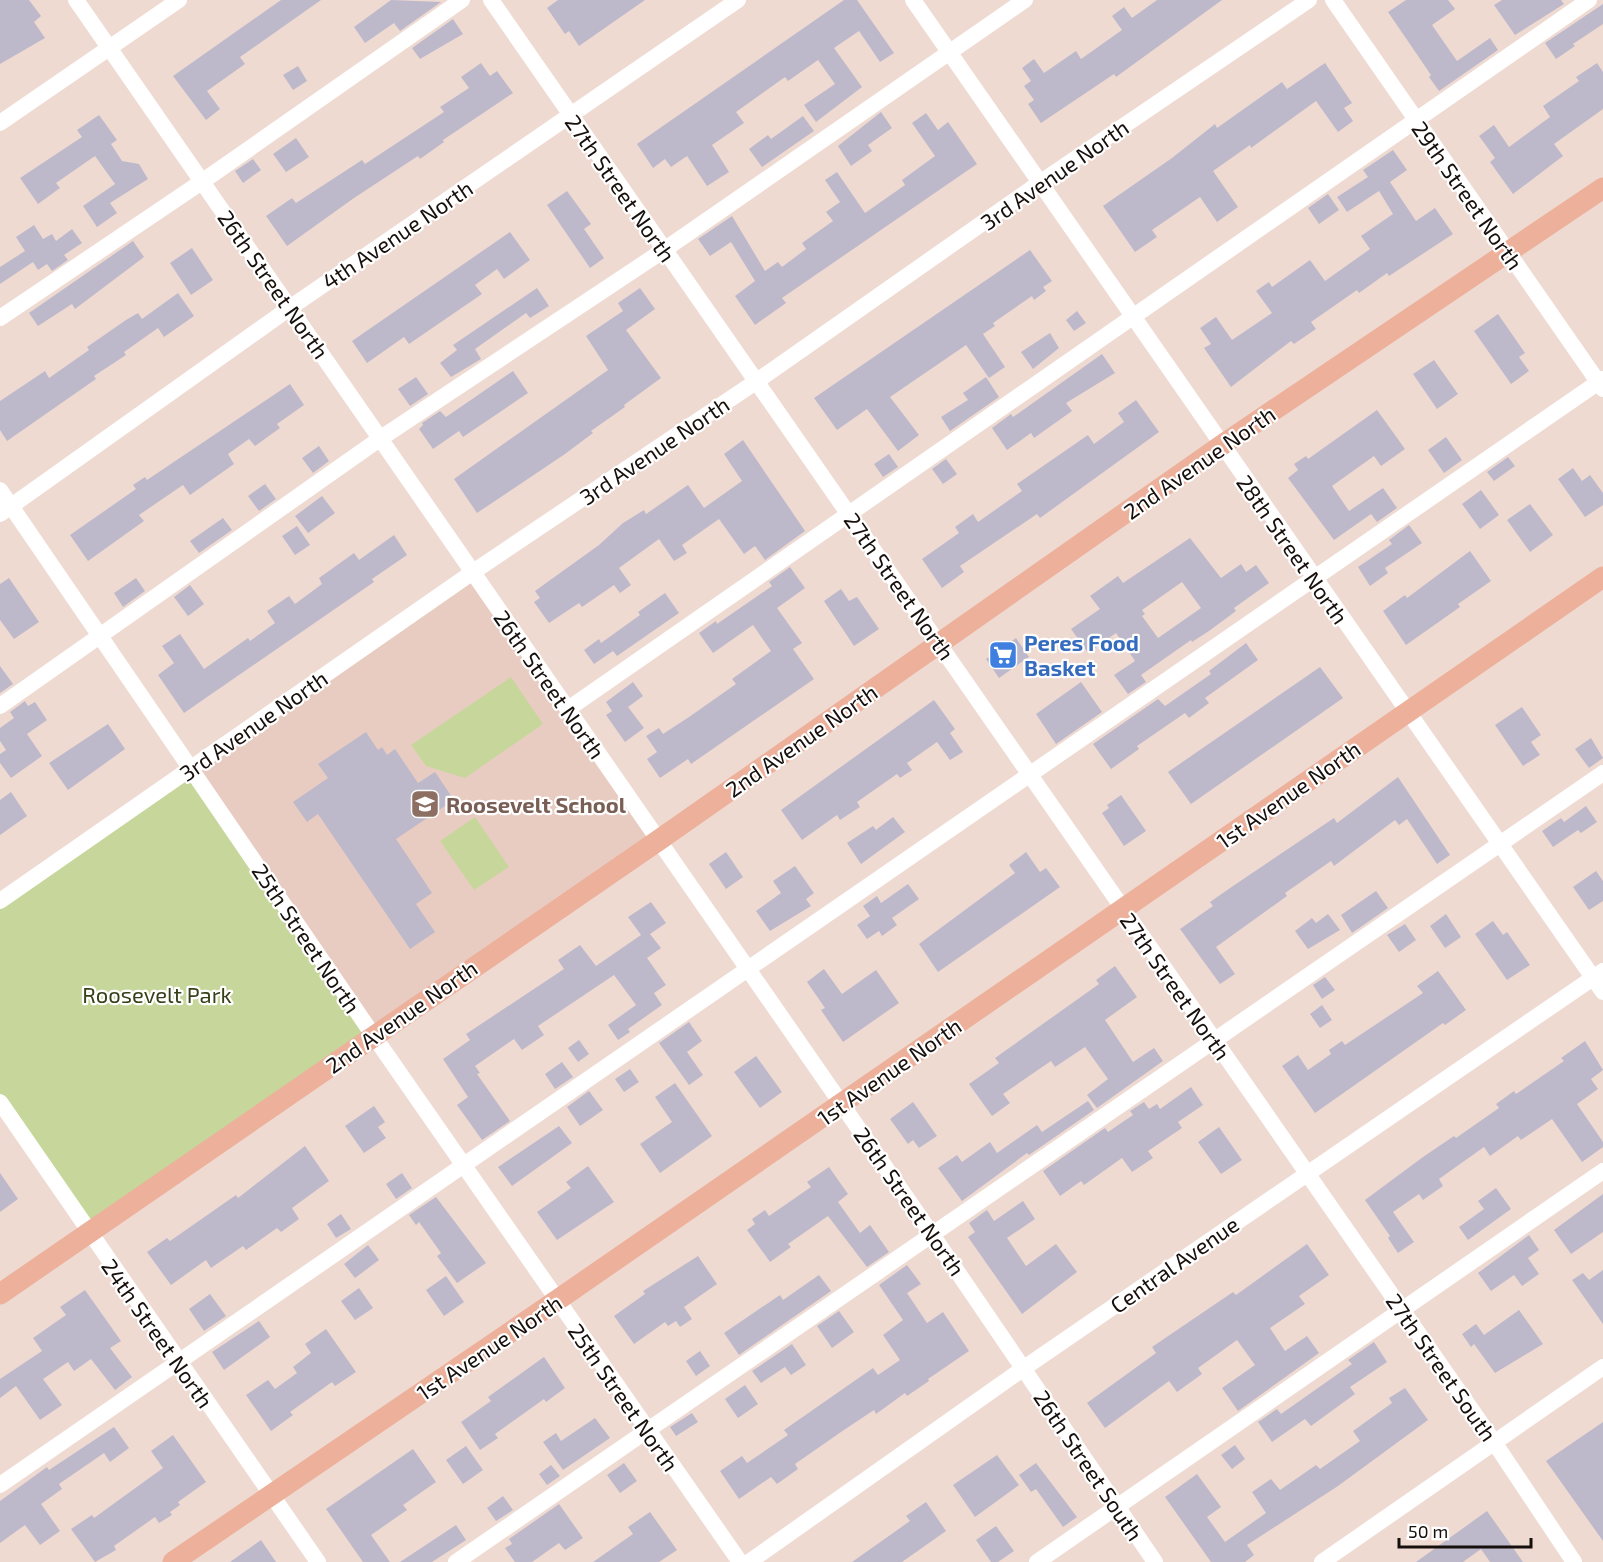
<svg xmlns="http://www.w3.org/2000/svg" width="1603" height="1562" font-family="'Exo 2',sans-serif">
<style>
.built{fill:#e9ccc1}
.green{fill:#c7d79c}
.building{fill:#bdb9cb;fill-rule:evenodd}
.lines{fill:none;stroke-linecap:round;stroke-linejoin:round}
.minor{stroke:#fff;stroke-width:16}
.major{stroke:#ecb09b;stroke-width:21}
.labels{text-anchor:middle;dominant-baseline:central;stroke-width:4.5;stroke-linejoin:round;paint-order:stroke}
.street-label{font-size:22px;fill:#160f0c;stroke:#fff}
.shop-label{font-size:22px;font-weight:bold;fill:#366cbe;stroke:#fff;text-anchor:start}
.education-label{font-size:22px;font-weight:bold;fill:#785e54;stroke:#fff;text-anchor:start}
.park-label{font-size:22px;fill:#374018;stroke:#fff}
</style>
<rect width="100%" height="100%" fill="#efdad2"/>
<path class="built" d="M473,572L659,840L373,1035L191,768Z"/>
<path class="green" d="M511,677L543,724L465,778L426,766L411,745Z
M191,768L373,1035L89,1233L0,1102V901Z
M475,817L509,867L474,890L440,841Z"/>
<path class="building" d="M0,0H29L41,16L34,22L45,38L0,64Z
M281,0H321L240,57L245,64L207,91L220,109L206,120L173,76Z
M391,0L441,2L400,31L394,23L365,43L354,27Z
M558,0H645L579,46L569,31L565,34L547,8Z
M844,0H857L894,53L880,62L859,31L834,48L862,87L816,122L804,105L835,84L818,60L788,81L785,77L736,112L744,123L712,145L729,172L707,186L687,156L671,167L665,159L653,168L637,144Z
M1157,0H1222L1116,77L1114,74L1041,123L1028,104L1034,100L1024,86L1031,81L1022,68L1034,59L1044,73L1076,51L1081,59L1122,30L1112,16L1124,7L1132,18Z
M1406,0H1448L1455,9L1432,25L1457,61L1490,38L1498,50L1439,91L1429,77L1431,75L1388,12Z
M1502,0H1561L1564,4L1515,35L1494,5Z
M1603,4V24L1573,44L1575,46L1556,59L1545,43Z
M453,19L463,34L420,59L412,48Z
M481,63L490,76L497,71L513,93L443,140L444,142L420,159L418,156L354,198L287,246L266,216L292,198L296,203L362,160L365,164L444,112L440,107L469,88L461,77Z
M1325,63L1352,103L1344,108L1353,121L1338,132L1316,101L1251,148L1250,145L1213,171L1238,207L1217,222L1200,197L1152,230L1157,237L1135,252L1103,206L1172,158L1215,124L1217,128L1282,82L1287,89Z
M1597,63L1603,72V109L1554,144L1563,156L1513,194L1490,162L1495,158L1479,136L1494,125L1509,147L1550,117L1543,106L1579,81L1576,77Z
M298,66L307,81L293,90L283,75Z
M881,112L892,128L868,145L872,151L851,166L838,146Z
M926,113L938,130L948,122L977,164L782,298L786,303L755,325L735,296L755,281L731,242L710,256L698,239L732,216L765,271L778,262L782,267L806,249L802,243L833,221L826,212L840,202L825,180L837,172L865,213L905,185L902,180L935,156L912,123Z
M99,115L117,140L111,144L122,161L139,164L148,179L110,203L117,213L97,227L83,206L115,184L95,156L56,183L60,188L38,204L20,178L82,137L77,130Z
M803,116L814,131L762,167L749,149L768,135L771,139Z
M296,138L309,157L286,172L273,154Z
M1393,150L1407,170L1390,182L1416,221L1435,208L1453,234L1389,276L1387,273L1359,293L1357,290L1311,322L1316,329L1294,344L1291,341L1231,387L1204,348L1211,344L1200,328L1216,317L1232,340L1272,313L1256,291L1269,282L1272,287L1310,260L1325,281L1370,249L1361,236L1393,214L1379,191L1347,212L1337,197L1368,177L1363,170Z
M253,159L261,170L243,183L235,171Z
M567,191L591,224L584,229L604,258L590,268L547,205Z
M1328,194L1339,210L1319,224L1308,208Z
M34,225L43,239L52,234L56,241L72,229L82,243L64,255L68,260L52,271L47,264L38,270L33,262L0,284V267L25,251L16,237Z
M510,232L530,260L504,279L497,269L475,285L482,294L409,344L404,337L367,363L352,341Z
M133,241L144,257L75,309L72,304L38,326L29,313Z
M192,248L213,280L191,295L170,263Z
M1030,250L1052,281L1043,287L1046,291L1034,300L1032,296L993,323L995,326L983,334L1005,367L989,378L966,345L890,397L919,435L898,451L867,409L837,430L814,398Z
M537,288L549,306L530,318L526,313L475,349L481,359L451,377L440,363L457,350L453,345Z
M640,288L655,309L626,330L661,378L624,405L625,407L591,431L593,433L565,454L477,513L454,479L608,370L586,336L623,311L618,303Z
M178,293L194,316L164,337L158,328L124,352L126,355L94,376L96,379L7,441L0,430V401L45,371L49,378L89,350L87,347L126,320L138,313L142,319Z
M1077,311L1086,323L1074,331L1066,320Z
M1498,314L1525,353L1519,357L1529,371L1511,384L1474,331Z
M1050,333L1059,348L1033,369L1021,352Z
M1102,354L1115,373L1066,403L1072,411L1034,438L1031,433L1007,450L992,428L1011,414L1013,417Z
M1434,360L1458,394L1437,409L1413,374Z
M513,371L528,393L463,437L459,431L433,449L419,429L423,425L422,423L440,411L446,417Z
M416,377L428,394L410,406L398,389Z
M986,377L999,397L950,431L941,417L968,400L963,393Z
M290,384L304,405L277,424L280,428L255,446L249,439L228,454L234,464L190,495L183,485L139,515L144,521L88,561L70,535L136,489L133,485L145,477L147,480Z
M1136,400L1159,432L1040,518L1037,514L960,566L964,572L942,588L922,559L959,533L955,527L973,514L978,522L1022,491L1017,484L1088,435L1094,444L1124,422L1118,413Z
M1377,410L1405,449L1381,466L1374,456L1332,486L1349,511L1383,488L1397,508L1377,522L1371,514L1334,540L1288,478L1298,470L1294,464L1306,456L1308,459Z
M1446,437L1462,460L1444,473L1428,450Z
M743,440L805,531L765,560L755,546L744,554L719,519L682,545L687,553L674,561L659,539L619,568L631,585L620,593L614,585L582,607L579,603L549,623L534,602L540,598L535,591L599,545L623,523L644,510L646,514L688,485L704,508L742,481L724,454Z
M319,446L329,461L313,473L302,458Z
M889,454L898,467L883,477L874,464Z
M1508,457L1515,466L1494,481L1487,472Z
M946,459L957,474L943,484L932,469Z
M1573,468L1582,481L1590,475L1603,493V505L1585,517L1558,479Z
M265,484L276,499L259,511L248,496Z
M1481,490L1499,515L1480,529L1462,504Z
M322,496L335,513L308,533L295,516Z
M1530,504L1553,535L1530,552L1507,520Z
M223,518L232,530L199,553L190,541Z
M1409,525L1422,543L1385,568L1388,573L1370,586L1358,567L1392,544L1389,540Z
M297,526L310,545L295,555L282,536Z
M394,535L407,555L372,579L374,582L184,713L158,675L174,663L162,646L180,634L204,669L248,638L250,641L275,623L267,611L289,596L295,604L322,584L319,578L354,553L359,560Z
M1190,538L1221,578L1241,564L1246,572L1256,565L1269,583L1234,608L1236,611L1209,631L1192,642L1191,640L1141,675L1146,682L1128,694L1114,675L1135,661L1116,633L1088,653L1071,629L1100,609L1090,596L1118,576L1123,583ZM1182,582L1201,608L1158,638L1142,616L1145,614L1142,610Z
M1470,551L1491,581L1458,604L1460,607L1406,645L1383,611L1405,595L1407,598Z
M790,567L805,588L777,608L802,643L793,649L814,679L691,764L688,759L660,778L647,759L657,752L646,736L659,728L663,734L689,717L736,684L732,679L771,651L753,625L713,653L699,633L716,621L717,624L772,586L769,582Z
M9,578L39,622L14,639L0,620V584Z
M136,578L145,591L123,607L114,593Z
M190,585L204,604L188,616L174,597Z
M841,589L849,601L857,597L879,629L854,646L824,601Z
M665,593L679,613L617,656L613,651L594,664L584,650L599,639L601,643L640,615L638,612Z
M1016,638L1029,657L999,678L986,659Z
M1246,643L1258,660L1205,698L1209,703L1189,718L1185,713L1137,746L1139,749L1111,769L1093,744L1158,699L1165,706L1211,674L1209,671Z
M0,666L13,684L0,693Z
M1320,667L1343,698L1191,804L1168,772Z
M633,682L643,696L628,707L644,728L625,742L606,715L612,711L606,702Z
M1081,682L1102,712L1056,744L1036,714Z
M934,700L955,729L950,733L963,752L950,760L937,742L907,763L912,770L900,778L897,774L857,802L860,807L840,820L837,815L802,840L781,810Z
M25,701L28,706L35,702L47,720L27,734L42,756L11,778L0,763V754L6,750L0,741V728L14,718L10,712Z
M1522,707L1541,735L1531,742L1540,755L1523,766L1495,725Z
M108,724L125,749L68,790L49,763Z
M366,732L378,750L382,747L387,755L395,749L418,783L435,772L454,800L396,839L432,893L416,904L435,932L410,949L318,814L307,822L293,802L328,778L318,764Z
M1591,738L1603,758L1589,768L1575,749Z
M1398,777L1450,855L1437,864L1407,819L1399,825L1395,820L1334,866L1331,861L1285,893L1287,896L1216,947L1235,974L1220,984L1180,929L1213,906L1210,902L1233,886L1334,818L1337,823Z
M11,792L27,816L0,835V800Z
M1121,795L1146,831L1124,846L1102,813L1109,808L1107,805Z
M1586,806L1597,822L1581,833L1578,830L1553,847L1542,831L1561,818L1564,822Z
M893,817L905,832L861,864L847,843L873,826L876,830Z
M726,852L743,877L726,889L709,864Z
M1026,852L1040,872L1046,868L1060,887L938,972L919,944L1015,873L1009,865Z
M795,866L814,893L806,899L811,906L770,931L756,911L781,893L773,881Z
M1596,871L1603,881V901L1589,910L1573,887Z
M908,884L919,899L892,918L897,925L882,936L879,931L867,939L857,925L870,916L863,906L877,896L881,903Z
M1376,891L1388,908L1352,933L1341,915Z
M651,902L666,923L650,934L661,948L647,958L666,985L654,993L662,1005L628,1029L630,1032L618,1040L608,1025L636,1005L614,975L538,1026L544,1035L522,1050L514,1039L475,1066L480,1073L477,1074L510,1121L482,1140L457,1105L468,1097L443,1059L470,1040L466,1034L564,969L558,960L580,945L596,966L641,935L628,917Z
M1328,914L1340,930L1308,949L1295,931L1312,918L1316,923Z
M1446,914L1461,937L1445,948L1430,926Z
M1493,921L1503,935L1507,932L1530,965L1507,980L1475,934Z
M1405,924L1416,940L1399,952L1387,935Z
M1115,966L1137,997L1105,1020L1133,1062L1154,1048L1163,1061L1097,1108L1087,1095L1108,1079L1085,1047L1055,1067L1051,1061L1003,1094L1010,1103L992,1116L969,1084L999,1063L995,1058L1099,984L1096,980Z
M824,969L842,994L876,970L899,1003L843,1042L821,1010L825,1008L807,982Z
M1438,971L1466,1010L1445,1025L1443,1023L1315,1113L1282,1066L1298,1055L1308,1070L1331,1054L1329,1050L1342,1041L1345,1045L1423,993L1417,986Z
M1325,977L1335,990L1322,999L1313,985Z
M1322,1005L1332,1020L1320,1028L1310,1014Z
M689,1022L702,1041L687,1052L703,1075L689,1085L659,1043Z
M579,1040L589,1054L578,1062L568,1048Z
M1585,1041L1603,1070L1591,1079L1598,1089L1577,1104L1603,1142V1147L1582,1162L1552,1119L1521,1140L1518,1136L1490,1156L1484,1147L1439,1179L1443,1186L1423,1200L1419,1194L1393,1212L1414,1242L1398,1253L1388,1238L1390,1236L1365,1200L1423,1157L1454,1136L1456,1138L1499,1108L1496,1104L1514,1091L1516,1094L1564,1061L1561,1058Z
M756,1056L782,1092L760,1108L734,1072Z
M562,1062L573,1077L555,1089L545,1074Z
M630,1069L639,1082L624,1092L615,1079Z
M675,1083L712,1136L660,1173L640,1144L672,1122L655,1097Z
M1191,1087L1203,1105L1178,1122L1182,1128L1148,1151L1153,1158L1132,1172L1122,1158L1084,1185L1081,1181L1060,1196L1043,1171L1105,1128L1108,1132L1133,1115L1130,1111L1144,1102L1149,1109L1157,1104L1160,1109Z
M589,1091L603,1110L580,1126L567,1107Z
M1088,1101L1094,1110L1029,1155L1027,1153L962,1201L938,1168L957,1155L962,1162L990,1142L997,1153L1037,1125L1042,1132Z
M913,1102L937,1136L919,1148L913,1140L908,1144L890,1119Z
M374,1106L385,1122L378,1127L386,1138L364,1153L345,1126Z
M559,1126L572,1143L512,1186L498,1167Z
M1219,1127L1242,1160L1221,1174L1198,1142Z
M305,1146L329,1181L292,1208L299,1219L281,1232L277,1228L246,1250L243,1246L211,1268L206,1260L171,1285L147,1252L167,1238L170,1241L236,1195L238,1198Z
M588,1166L614,1202L557,1240L537,1212L571,1188L566,1182Z
M829,1167L848,1194L838,1202L860,1233L870,1225L889,1252L867,1267L828,1216L788,1244L791,1247L770,1262L747,1230L755,1224L752,1219L765,1210L769,1216L811,1187L807,1182Z
M0,1173L18,1199L0,1212Z
M402,1173L412,1188L396,1199L386,1184Z
M1496,1188L1511,1209L1468,1240L1459,1227L1484,1209L1478,1201Z
M1603,1194V1232L1571,1254L1554,1230Z
M436,1197L486,1263L457,1283L437,1256L441,1253L419,1222L416,1225L409,1215Z
M1023,1201L1035,1219L1007,1238L1026,1266L1056,1244L1077,1272L1022,1314L968,1237L975,1232L969,1223L987,1210L994,1221Z
M341,1214L351,1229L336,1238L327,1224Z
M1529,1235L1539,1250L1528,1258L1539,1274L1522,1286L1514,1275L1491,1291L1478,1273Z
M1307,1244L1329,1275L1299,1296L1305,1304L1270,1328L1285,1351L1307,1336L1319,1353L1238,1411L1222,1388L1255,1365L1237,1340L1198,1368L1202,1374L1177,1392L1169,1381L1105,1428L1087,1403L1156,1353L1152,1347L1233,1292L1236,1295Z
M368,1245L379,1260L355,1278L344,1264Z
M698,1256L717,1284L684,1307L692,1319L680,1327L676,1321L668,1326L665,1322L634,1344L614,1316L645,1294L643,1291Z
M907,1265L921,1284L907,1293L927,1323L943,1312L969,1351L928,1379L929,1381L907,1396L905,1393L876,1414L874,1410L841,1432L795,1464L798,1469L777,1484L771,1477L739,1499L720,1471L742,1456L747,1463L788,1435L784,1430L873,1368L878,1375L900,1360L883,1335L903,1320L879,1285Z
M1603,1270V1324L1572,1280L1583,1273L1589,1280Z
M819,1275L831,1291L739,1355L724,1333L780,1295L783,1300Z
M446,1276L464,1302L444,1316L426,1290Z
M359,1288L373,1308L355,1320L341,1301Z
M85,1290L121,1341L110,1348L132,1377L115,1390L91,1359L74,1371L68,1362L43,1379L62,1405L40,1420L16,1386L0,1398V1379L42,1351L33,1338L66,1315L60,1307Z
M210,1294L226,1316L204,1331L189,1309Z
M1519,1310L1543,1344L1495,1373L1474,1344L1471,1347L1462,1334L1476,1324L1484,1335Z
M839,1311L854,1332L832,1348L817,1326Z
M259,1321L270,1337L224,1370L212,1352Z
M326,1329L356,1372L335,1386L332,1382L290,1412L293,1415L271,1431L246,1395L268,1380L275,1389L297,1373L293,1367L311,1353L305,1344Z
M1374,1342L1387,1362L1350,1387L1355,1394L1311,1426L1305,1419L1272,1442L1258,1422L1277,1409L1281,1414L1352,1364L1348,1360Z
M792,1344L806,1365L791,1375L785,1367L761,1383L752,1371Z
M700,1351L710,1366L696,1376L686,1361Z
M544,1357L565,1388L546,1402L544,1399L495,1434L498,1438L480,1450L461,1422L491,1401L488,1397Z
M745,1385L758,1404L738,1418L725,1399Z
M1405,1388L1428,1420L1338,1486L1247,1545L1254,1555L1245,1562H1211L1165,1497L1197,1474L1221,1507L1207,1517L1225,1542L1266,1513L1252,1492L1271,1479L1280,1490L1316,1465L1320,1469L1360,1441L1353,1431L1392,1403L1389,1398Z
M692,1413L698,1422L676,1436L670,1427Z
M595,1418L610,1438L563,1470L543,1442L556,1433L561,1441Z
M1603,1422V1541L1546,1461Z
M114,1427L129,1448L110,1462L104,1453L59,1484L62,1489L41,1504L60,1531L40,1545L25,1525L0,1543V1501L47,1467L49,1470Z
M173,1435L206,1482L178,1502L180,1505L170,1512L172,1515L159,1523L155,1517L114,1546L116,1550L95,1562L71,1529L92,1515L94,1518L163,1468L151,1451Z
M1235,1445L1245,1459L1232,1469L1221,1455Z
M466,1446L483,1470L463,1484L446,1460Z
M413,1449L436,1482L403,1505L407,1510L371,1535L390,1562H363L326,1509Z
M997,1455L1019,1485L975,1517L953,1485Z
M624,1463L637,1481L620,1493L607,1475Z
M1036,1463L1077,1517L1063,1527L1036,1489L1031,1492L1019,1475Z
M551,1465L560,1476L547,1485L539,1474Z
M503,1496L513,1510L496,1521L487,1508Z
M926,1502L946,1531L902,1562H852L910,1521L906,1516Z
M559,1504L583,1538L565,1550L559,1543L532,1562H515L505,1548L512,1544L509,1539Z
M1487,1511L1523,1562H1490L1481,1549L1463,1562H1416Z
M650,1512L677,1550L659,1562H593L633,1534L628,1527Z
M456,1525L466,1540L432,1562H400Z
M996,1526L1014,1551L998,1562H991L976,1540Z
M261,1540L276,1562H230Z"/>
<g class="lines">
<path class="minor" d="M76,0L931,1233L1155,1562
M491,0L1494,1442L1574,1562
M913,0L1603,992
M1333,0L1603,389
M0,123L179,0
M0,318L203,181L462,0
M0,490L373,1035L740,1562
M0,514L291,307L738,0
M0,706L381,438L664,250L1025,0
M568,709L1589,0
M0,901L473,572L757,381L1041,182L1309,0
M0,1102L318,1562
M0,1485L1603,379
M456,1562L1603,773
M749,1562L1024,1368L1603,971
M1037,1562L1603,1171
M1322,1562L1603,1367"/>
<path class="major" d="M0,1294L659,840L1222,445L1603,188
M173,1562L556,1301L1603,577"/>
</g>
<defs>
<g id="supermarket-square" transform="scale(1.5)"><rect x="-9" y="-9" width="18" height="18" rx="4" fill="#3f7fe0" stroke="#fff"/><path d="M-6-5.5h2.5l.6 2H6L4.5 2H-2.5L-4.4-4H-6ZM-1.5 3.2a1.3 1.3 0 1 0 .1 0ZM3 3.2a1.3 1.3 0 1 0 .1 0Z" fill="#fff"/></g>
<g id="school-square" transform="scale(1.5)"><rect x="-9" y="-9" width="18" height="18" rx="4" fill="#8d6e63" stroke="#fff"/><path d="M0-5L7-2L0 1L-7-2ZM-4 1L0 2.5L4 1V4Q0 6-4 4Z" fill="#fff"/></g>
</defs>
<g fill-rule="evenodd">
<use href="#supermarket-square" x="1003" y="655"/>
<use href="#school-square" x="425" y="804"/>
</g>
<g class="labels">
<g class="street-label">
<text transform="translate(1054 174) rotate(-35)">3rd Avenue North</text>
<text transform="translate(621 188) rotate(55)">27th Street North</text>
<text transform="translate(1468 195) rotate(55)">29th Street North</text>
<text transform="translate(397 234) rotate(-34)">4th Avenue North</text>
<text transform="translate(274 284) rotate(55)">26th Street North</text>
<text transform="translate(654 450) rotate(-34)">3rd Avenue North</text>
<text transform="translate(1199 462) rotate(-35)">2nd Avenue North</text>
<text transform="translate(1293 549) rotate(55)">28th Street North</text>
<text transform="translate(900 586) rotate(55)">27th Street North</text>
<text transform="translate(550 684) rotate(55)">26th Street North</text>
<text transform="translate(253 725) rotate(-35)">3rd Avenue North</text>
<text transform="translate(801 740) rotate(-35)">2nd Avenue North</text>
<text transform="translate(1288 794) rotate(-35)">1st Avenue North</text>
<text transform="translate(307 938) rotate(56)">25th Street North</text>
<text transform="translate(1176 986) rotate(55)">27th Street North</text>
<text transform="translate(401 1016) rotate(-35)">2nd Avenue North</text>
<text transform="translate(889 1071) rotate(-35)">1st Avenue North</text>
<text transform="translate(910 1201) rotate(55)">26th Street North</text>
<text transform="translate(1174 1264) rotate(-35)">Central Avenue</text>
<text transform="translate(158 1333) rotate(55)">24th Street North</text>
<text transform="translate(489 1347) rotate(-34)">1st Avenue North</text>
<text transform="translate(1442 1367) rotate(55)">27th Street South</text>
<text transform="translate(624 1397) rotate(55)">25th Street North</text>
<text transform="translate(1089 1465) rotate(56)">26th Street South</text>
</g>
<g class="shop-label">
<text x="1024" y="642">Peres Food<tspan x="1024" dy="25">Basket</tspan></text>
</g>
<g class="education-label">
<text x="446" y="804">Roosevelt School</text>
</g>
<g class="park-label">
<text x="157" y="994">Roosevelt Park</text>
</g>
</g>
<path d="M1399 1538v9h132v-9" fill="none" stroke="#160f0c" stroke-width="3"/>
<text x="1408" y="1538" font-size="18" fill="#160f0c" stroke="#ffffff" stroke-width="4.5" paint-order="stroke">50 m</text>
</svg>
